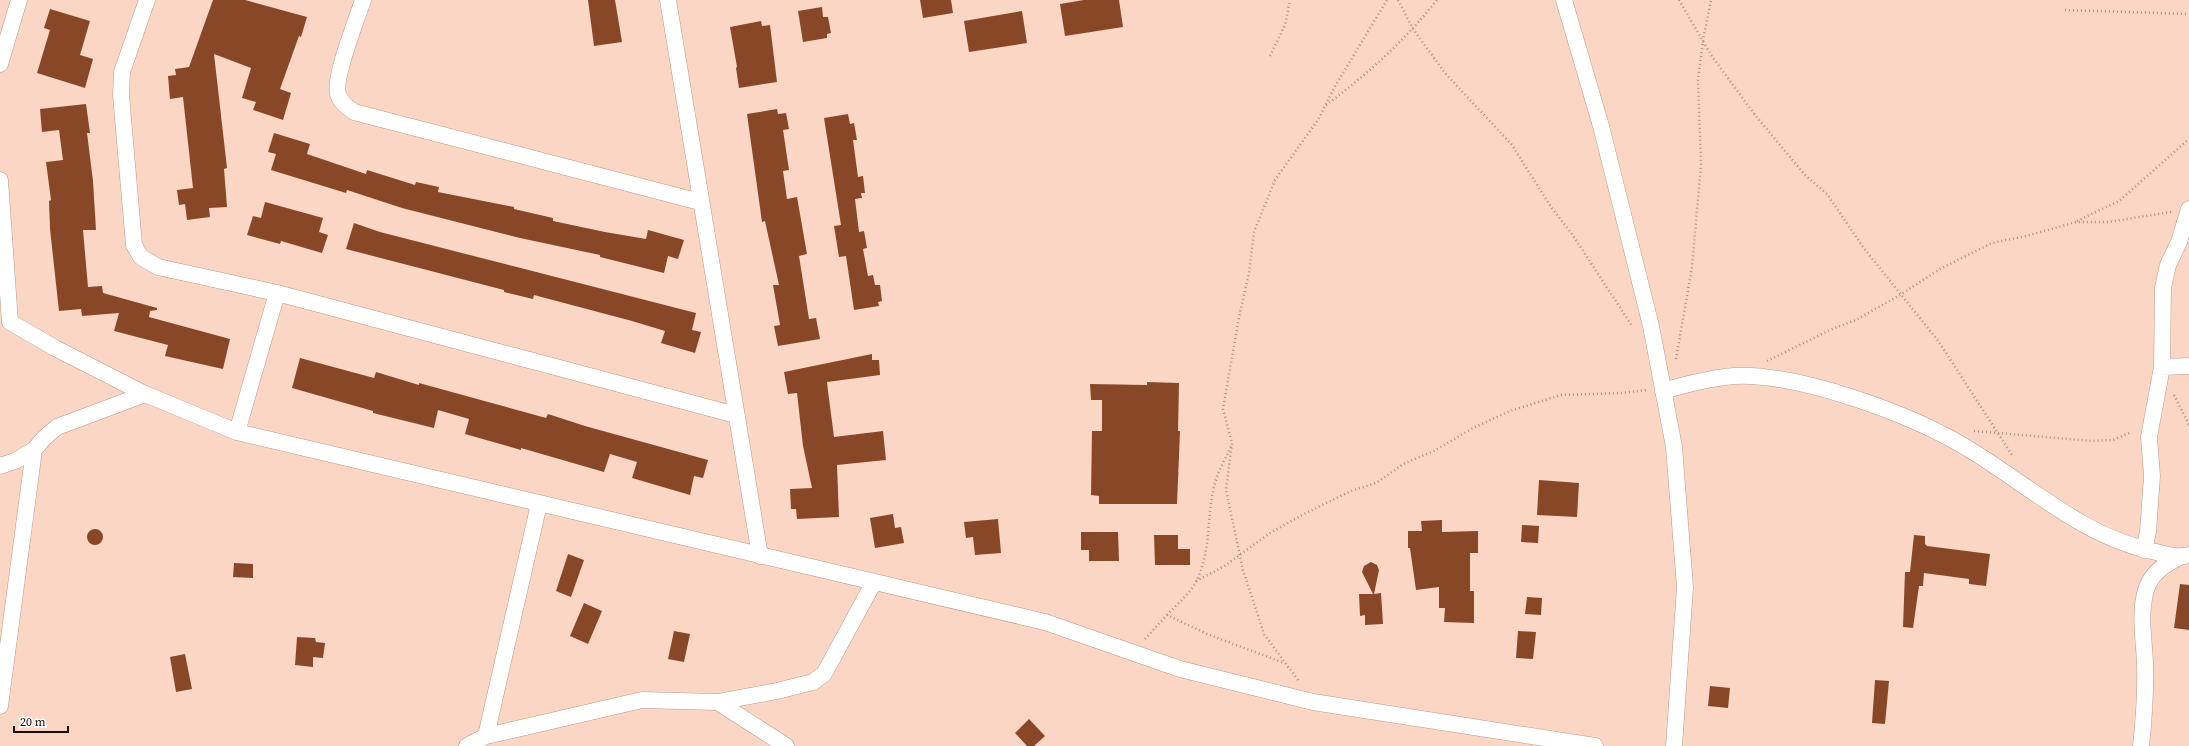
<svg xmlns="http://www.w3.org/2000/svg" width="2189" height="746" font-family="'Source Serif 4',serif">
<style>
.building{fill:#884828}
.lines{fill:none;stroke-linecap:round;stroke-linejoin:round}
.street-casing{stroke:#bb9888;stroke-width:17}
.path{stroke:#aa8e81;stroke-width:2.5;stroke-dasharray:1 3;stroke-linecap:butt}
.street{stroke:#fff;stroke-width:16}
</style>
<rect width="100%" height="100%" fill="#fcd6c5"/>
<path class="building" d="M213,0H245L307,17L301,37L299,36L280,89L291,93L283,120L253,110L256,102L242,98L251,68L214,54L227,168L224,169L227,207L209,208L210,217L187,220L185,204L179,205L177,190L193,188L183,97L170,99L168,76L176,75L175,69L189,67Z
M588,0H615L622,42L594,46Z
M920,0H951L953,13L923,18Z
M1084,0H1119L1123,27L1065,36L1060,4Z
M822,7L823,17H828L831,33L827,34V38L803,42L798,11Z
M50,9L90,21L80,55L93,59L85,88L37,73L50,30L44,28Z
M1022,11L1027,43L969,52L964,21Z
M761,21L762,26L770,25L777,82L739,88L736,68L737,67L730,27Z
M86,104L90,133H87L93,181L96,230H83L88,287L102,286L103,293L157,308V310L150,311L149,317L230,339L223,369L165,356L168,345L114,331L119,313L82,316L81,309L59,311L50,229L49,201L51,200L46,162L63,160L59,130L42,132L40,109Z
M777,109L778,114L786,113L789,129L783,130L789,170L783,171L787,199L797,197L807,254L799,256L809,319L816,318L820,339L778,346L774,326L780,325L773,285H779L765,221L762,222L747,114Z
M848,114L850,124L854,123L857,140H853L858,177L863,176L865,193H861L862,198L855,199L859,232L864,231L867,248L863,249L868,276L873,275L875,285H880L882,301L878,302L879,306L854,310L846,256L839,257L834,226L841,225L824,118Z
M274,133L310,144L307,154L366,174L367,170L415,185L416,182L439,187L438,192L514,207V209L553,218V221L605,232L646,239L648,230L684,240L678,259L668,256L664,273L600,257V255L520,238L402,208L347,190L346,193L271,170L276,154L268,152Z
M265,202L323,218L319,232L328,235L322,253L281,241L280,244L247,235L253,216L261,218Z
M354,223L380,232L696,313L692,330L701,332L695,353L661,343L665,331L632,321L534,295L533,299L504,292V290L346,249Z
M872,354V360H879L880,375L827,382L828,391L834,437L883,431L886,460L837,465L839,517L797,519L796,509H791L790,489L812,488L803,446L797,393L788,394L784,372Z
M300,358L374,378L376,372L419,385V383L546,418L548,414L585,426L708,460L703,478L694,476L690,495L632,478L637,462L610,454L604,472L521,448V450L465,434L469,419L438,410L434,428L373,413V411L292,388Z
M1147,382L1179,383L1178,431H1180L1177,504H1099V496L1091,495L1092,431H1102V400H1091L1090,384L1147,385Z
M1539,480L1579,483L1577,517L1537,515Z
M893,514L895,528L901,527L904,543L875,548L870,518Z
M998,519L1001,553L975,555L973,537L966,538L964,522Z
M1442,520V532L1478,531V553H1470V591H1474V623L1444,622L1445,608H1439V587L1416,590L1410,548H1408V531H1422L1421,521Z
M1522,525L1539,526L1538,543L1521,542Z
M87 537a8 8 0 1 1 16 0a8 8 0 1 1-16 0Z
M1081,532H1118L1119,561H1089V550H1081Z
M1154,535H1178V549H1190V565H1155Z
M1914,535L1925,536V544L1927,546L1990,554L1986,586L1969,584V579L1924,573L1923,586H1919L1913,628L1903,627L1905,572H1910Z
M568,554L584,560L571,597L556,591Z
M1371,562L1377,565L1379,570L1374,594L1381,593L1383,624L1365,625V615L1360,616L1359,594H1373L1362,572L1364,566Z
M234,563L253,564V578L233,577Z
M2180,584L2189,585V630L2174,628Z
M1527,597L1542,598L1541,615L1525,614Z
M584,603L602,611L588,644L570,636Z
M674,631L690,634L684,662L668,659Z
M1518,631L1536,632L1533,659L1516,658Z
M297,637L315,638L316,642L325,643L323,658L313,657V667L295,665Z
M185,654L192,689L176,692L170,657Z
M1875,680L1889,681L1885,724L1872,723Z
M1710,686L1730,688L1728,708L1708,706Z
M1029,719L1045,736L1034,746H1027L1015,733Z"/>
<g class="lines">
<g class="street-casing">
<path id="street" d="M147,0L122,72L121,95L134,245L141,257L158,267L277,293L736,415
M363,0C357,19 333,78 338,94C341,103 347,107 354,112L700,202
M668,0L760,556
M1564,0L1601,126L1651,326L1674,447L1685,587L1674,746
M0,64L19,0
M0,180L10,322L55,348L145,394L237,432L1045,622L1180,669L1313,702L1595,746
M2162,367L2189,366
M1663,391C1687,384 1709,378 1734,376C1799,373 1911,414 1967,448C2029,485 2084,538 2156,552C2168,555 2178,558 2189,555
M237,432L277,293
M0,466L15,461L34,450L44,438L57,427L145,394
M539,504L486,736L642,700L718,702L777,691L813,682L824,674L874,582
M2144,550L2148,532L2152,476L2149,437L2162,367L2163,288L2168,265L2179,242L2189,209
M718,702L786,746
M0,706L34,450
M467,746L486,736
M2141,746C2144,718 2146,691 2145,663C2144,639 2139,614 2146,590C2151,573 2165,564 2180,557"/>
</g>
<path class="path" d="M1398,0L1413,29L1445,73L1512,145L1551,207L1572,234L1632,326
M1679,0L1711,55L1755,115L1805,175L1827,194L1863,247L1939,342L2012,455
M2065,10L2189,14
M1270,56L1285,25L1290,0
M1326,105C1368,74 1404,41 1437,0
M2077,221L2119,201L2189,139
M1676,359L1692,267L1701,165L1698,79L1703,41L1711,0
M1767,361L1832,329L1856,320L1900,295L1940,269L1992,243L2026,236L2076,222H2108L2171,212
M2174,395L2189,425
M1974,431L2092,441L2113,440L2132,432
M1196,581L1223,567L1270,533L1304,514L1351,491L1376,483L1405,463L1434,451L1473,428L1510,411L1561,395L1621,393L1647,390
M1167,615C1177,604 1191,593 1197,580C1212,547 1206,516 1215,483C1218,471 1226,458 1231,446
M1145,639L1167,615L1207,634L1284,663
M1298,680L1264,634L1243,570L1226,490L1232,443L1223,409L1239,317L1249,273L1254,232L1275,180L1318,120L1334,88L1387,0"/>
<use href="#street" class="street"/>
</g>
<path d="M14 726v6h54v-6" fill="none" stroke="#190d07" stroke-width="2"/>
<text x="20" y="726" font-size="12" fill="#190d07" stroke="#ffffff" stroke-width="3" paint-order="stroke">20 m</text>
</svg>
